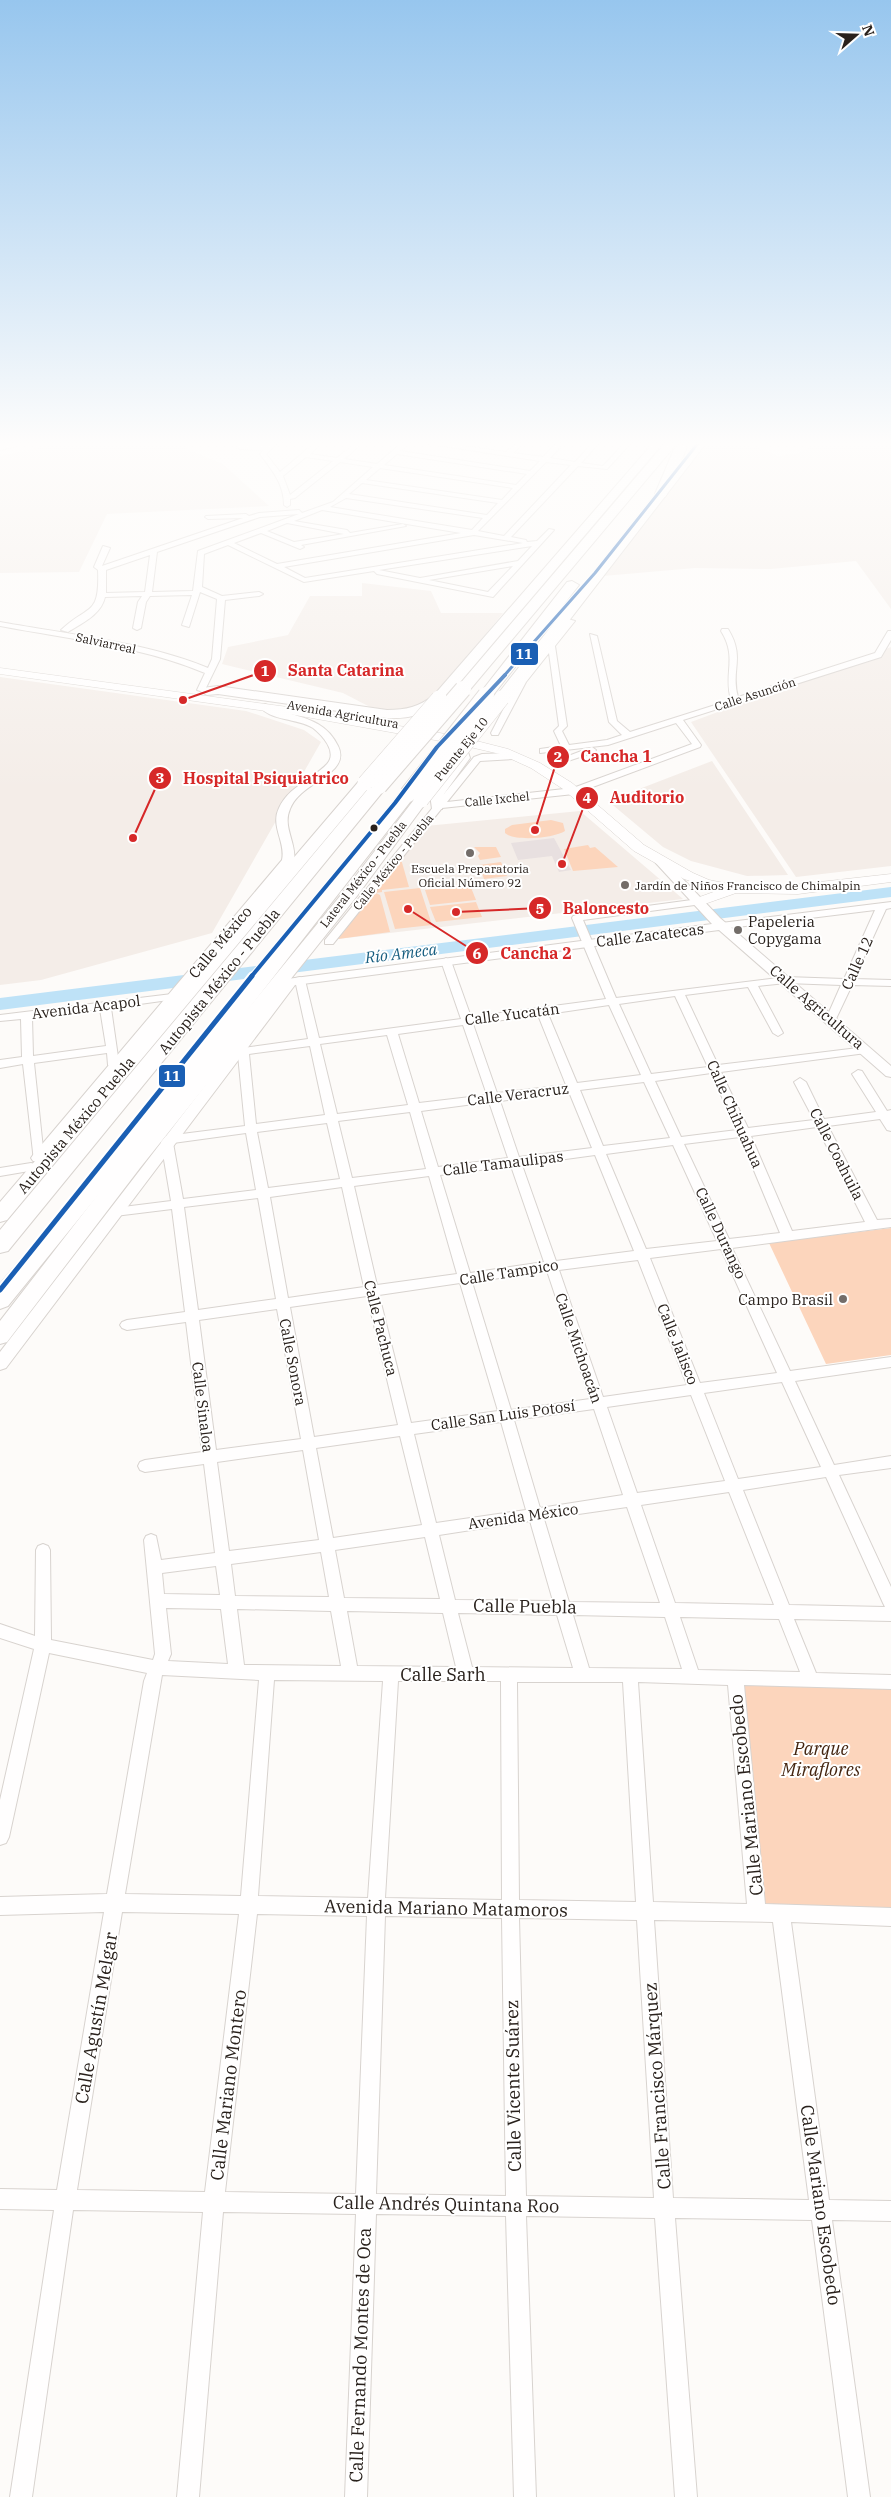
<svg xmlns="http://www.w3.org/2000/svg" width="891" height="2497" font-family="'IBM Plex Serif',serif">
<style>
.built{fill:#f4ede8}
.green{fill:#fcd5bc}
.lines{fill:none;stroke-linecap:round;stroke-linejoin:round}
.river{fill:#bee2f7;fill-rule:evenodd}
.building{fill:#e8e0e0}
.minor-casing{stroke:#d8d3cf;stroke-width:2}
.tertiary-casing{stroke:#d8d3cf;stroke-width:2}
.secondary-casing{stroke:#d8d3cf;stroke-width:1}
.trunk-casing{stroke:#d8d3cf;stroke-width:2}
.motorway-casing{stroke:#d8d3cf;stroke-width:2}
.minor{fill:#fffefe;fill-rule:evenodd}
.tertiary{fill:#fffefe;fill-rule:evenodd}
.secondary{fill:#fffefe;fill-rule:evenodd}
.trunk{fill:#fffefe;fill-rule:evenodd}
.motorway{fill:#fffefe;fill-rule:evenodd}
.trunk-bridge-casing{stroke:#d8d3cf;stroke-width:16;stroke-linecap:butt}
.motorway-bridge-casing{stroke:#d8d3cf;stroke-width:18;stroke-linecap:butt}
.trunk-bridge{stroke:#fffefe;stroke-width:15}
.motorway-bridge{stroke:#fffefe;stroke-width:16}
.bus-1-far2-casing{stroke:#fff;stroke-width:5}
.bus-1-far1-casing{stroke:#fff;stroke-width:6}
.bus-1-casing{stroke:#fff;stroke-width:9}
.bus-1-far2{stroke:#1a5fb4;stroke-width:3}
.bus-1-far1{stroke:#1a5fb4;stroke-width:4}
.bus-1{stroke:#1a5fb4;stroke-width:5}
.bus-dot{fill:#29211c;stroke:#fff;stroke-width:2}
.poi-dot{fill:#736d69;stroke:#fff;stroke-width:2}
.labels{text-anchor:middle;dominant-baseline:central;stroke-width:4;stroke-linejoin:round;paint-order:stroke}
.far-street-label{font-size:12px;fill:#29211c;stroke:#fff}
.far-poi-label{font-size:12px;fill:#29211c;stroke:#fff}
.poi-label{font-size:15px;fill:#29211c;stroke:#fff;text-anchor:start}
.street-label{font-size:15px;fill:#29211c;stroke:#fff}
.water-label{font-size:16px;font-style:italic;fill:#165d7f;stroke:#fff}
.near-street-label{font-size:18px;fill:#29211c;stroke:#fff}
.near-park-label{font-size:18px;font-style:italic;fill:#442510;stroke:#fff}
.leader{fill:none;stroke:#d62828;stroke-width:2}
.callout-dot{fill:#d62828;stroke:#fff;stroke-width:2}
.mark-label{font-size:15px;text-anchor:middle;font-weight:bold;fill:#fff}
.callout-label{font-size:16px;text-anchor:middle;font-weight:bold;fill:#d62828;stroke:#fff;stroke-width:4;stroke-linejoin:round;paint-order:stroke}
.line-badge{stroke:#fff;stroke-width:2}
.badge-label{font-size:14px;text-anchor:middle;font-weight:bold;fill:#fff}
</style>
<rect width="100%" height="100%" fill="#fdfbf9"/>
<path class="built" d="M817,442H891V609L856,561L771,569L695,568L603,576L703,444L730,443L759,448L779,456L800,453Z
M57,444L180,446L223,464L269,506L107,514L79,572L0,573V456Z
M362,583L431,591L441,613H503L435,697L415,707L389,710L370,707L343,693L222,664L228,647L288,635L310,596H362Z
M891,647V866L796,877L691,722Z
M0,677L246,711L304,730L321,742L212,933L41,980L0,985Z
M712,761L788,875L747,876L691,861L663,847L608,801Z
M580,811L683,899L338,939L426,826Z"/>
<path class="green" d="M551,820L563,823L565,831C555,838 514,842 505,833V829L512,825Z
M588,845L590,848L595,847L618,867L573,871L564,849Z
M474,847H496L501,857L480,860L478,856L480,853Z
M401,859L409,887L382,890V892L376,893L380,895L390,932L338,939Z
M501,862L507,876L484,879L479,865Z
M470,885L476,900L430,905L425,890Z
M420,888L432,925L395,929L384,892Z
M476,902L482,917L436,922L430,907Z
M891,1228V1355L826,1364L769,1243Z
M743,1684L891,1687V1911L761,1909Z"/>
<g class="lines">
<path class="river" d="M891,887V897L0,1010V998Z"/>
</g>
<path class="building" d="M554,838L571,870L559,872L552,856L518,860L511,843Z"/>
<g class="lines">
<g class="minor-casing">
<path id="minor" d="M247,442H256L249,445L267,446L271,442H278L266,454L280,472L316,442H323L310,454L337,458L357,442H364L344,459L377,464L403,442H410L400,451L530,471L540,461L417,442H433L506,452L518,442H525L513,453L543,457L558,442H565L550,458L575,462L594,442H600L581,463L603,466L626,442H632L607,469L578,466L511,537L526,540L527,542L537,541L549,529L554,530L493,597L377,574L374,571L304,582L228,545L204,554L202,587L222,596L259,592L263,594L259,596L225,600L220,659L204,692L197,690L205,673C141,646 68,639 0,626V622C66,634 146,642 208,668L212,659L217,599L200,592L189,627L182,625L192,595L150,596L146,602L141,628L137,630L133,628L138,602L142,596L105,597C101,615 82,623 68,632L61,630C88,604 100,617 98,570L94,567L103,546L110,548L102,566L243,518L208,519L205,517L206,516L246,514L249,516L259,513L299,510L302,513L333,502L373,467L340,462L295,498L290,499V505L287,507L284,505C284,484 272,470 260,454L264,450L239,449L236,447ZM397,454L527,474L516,485L384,465ZM306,457L333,461L290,495L283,476ZM546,462L571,465L504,536L478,531ZM380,468L513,488L502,500L366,480ZM362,483L498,503L487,515L349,494ZM346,498L483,518L472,530L330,507ZM322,510L461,533L277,564L234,543L261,533L300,549L304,547L301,545L406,526L403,524L350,533L347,530L294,521ZM299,514L198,551L193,591L152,592L157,552L260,517ZM287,523L344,534L294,542L267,531ZM474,535L523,543L305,578L284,567ZM532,546L518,561L420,578L379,570ZM150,555L145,592L106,593V570ZM513,566L488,592L429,580Z
M568,619L575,621L555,646L567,726L562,731L569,745L607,740L622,735L609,722L590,634L597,636L617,721L630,732L731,700C723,673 738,658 721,631L722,629H728C746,658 730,670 738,697L875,653L888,631H891V640L881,657L683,720L701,745L700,747L574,794L442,808L333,944H325V940L474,757L482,754L513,753L517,756L513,759L480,761L447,802L573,788L692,744L676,723L608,745L540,753V749L561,746L554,731L559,726L549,653L526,682L498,735H492L491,733L518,681Z
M592,747L596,750L595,752L559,764L555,761Z
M699,899L704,902L702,904L583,920L616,998L786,977L844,979L875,910L721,929L716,926L721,923L891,902V908L886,909L854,979L891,980V986L852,985L835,1021L831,1022L826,1019L841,985L786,983L758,986L783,1033L778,1036L773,1033L748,987L685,995L718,1065L866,1047L871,1050L866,1053L721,1072L748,1128L814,1120L794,1082L800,1078L806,1082L824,1119L876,1112L852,1074L858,1070L862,1071L887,1111L891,1110V1131L887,1130L880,1119L828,1126L877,1220L891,1219V1227L732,1248L790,1371L891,1357V1367L795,1381L834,1465L891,1456V1468L839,1475L891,1587V1621L794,1619L816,1673L891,1675V1689L744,1685L765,1904L891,1908V1926L791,1922L829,2200L891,2201V2221L832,2220L870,2497H848L812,2220L675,2218L697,2497H675L655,2218L526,2216L536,2497H514L506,2216L376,2214L367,2497H345L356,2214L223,2212L199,2497H177L203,2212L73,2210L32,2497H10L54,2210L0,2209V2189L57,2190L104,1912L0,1915V1897L107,1894L144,1681L147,1673L49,1653L9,1837L6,1843L0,1845V1800L34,1649L0,1638V1624L35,1636L36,1550L38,1546L43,1544L48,1546L50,1550L51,1640L153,1660L155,1654L144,1540L146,1536L151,1534L156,1536L161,1560L215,1553L204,1464L145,1472L140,1470L138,1466L140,1462L145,1460L202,1452L186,1322L127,1330L122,1328L120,1325L122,1322L127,1320L185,1312L172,1209L115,1216L109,1212L115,1208L171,1201L161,1142L166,1136L245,1126L238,1055L234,1052L243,1048L308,1039L295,980L296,978L300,977L305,980L319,1038L461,1019L441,961L446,958L451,961L471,1017L606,999L572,918L573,916ZM675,996L708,1067L651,1074L619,1004ZM609,1005L641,1075L577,1083L548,1014ZM538,1015L566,1085L497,1093L473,1024ZM463,1025L487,1095L419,1103L398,1034ZM387,1035L408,1105L337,1114L320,1044ZM310,1046L325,1115L256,1124L249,1054ZM711,1073L737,1130L681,1137L655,1081ZM644,1082L670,1138L603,1146L580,1090ZM569,1092L592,1148L519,1157L500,1101ZM489,1102L508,1158L438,1167L421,1111ZM410,1112L426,1169L352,1178L338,1121ZM327,1123L340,1179L268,1188L257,1132ZM817,1127L865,1222L792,1231L751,1136ZM246,1133L256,1190L183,1199L173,1143ZM740,1137L780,1233L729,1239L684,1144ZM673,1145L717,1241L646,1249L606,1154ZM595,1155L634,1251L556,1261L522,1165ZM511,1166L544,1262L470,1273L440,1175ZM429,1176L457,1274L377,1285L354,1186ZM342,1187L364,1287L288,1298L270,1197ZM258,1198L276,1299L198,1310L184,1207ZM721,1249L777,1373L700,1383L650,1258ZM638,1260L687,1385L603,1397L559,1270ZM547,1271L590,1399L511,1410L472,1282ZM460,1283L498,1411L411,1423L379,1295ZM367,1296L398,1425L314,1437L290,1307ZM277,1309L301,1439L216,1450L199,1320ZM782,1382L821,1467L738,1479L704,1393ZM691,1395L725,1481L637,1493L607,1407ZM594,1409L623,1495L540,1508L514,1420ZM501,1422L526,1510L436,1523L414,1434ZM400,1436L422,1525L333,1538L316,1448ZM303,1450L319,1540L229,1551L217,1462ZM826,1477L883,1603L885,1607L789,1605L743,1490ZM729,1492L774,1605L675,1603L641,1505ZM627,1507L660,1603L569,1602L544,1519ZM530,1521L553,1601L455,1600L439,1535ZM425,1537L440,1599L344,1598L335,1550ZM321,1552L329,1597L235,1596L231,1564ZM216,1566L220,1595L164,1594L162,1573ZM166,1608L221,1609L228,1664L168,1661L171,1654ZM237,1609L331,1611L341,1666L244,1665ZM347,1611L443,1613L456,1667L357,1666ZM458,1613L557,1615L573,1668L472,1667ZM573,1615L665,1617L682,1669L589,1668ZM680,1617L779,1619L800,1672L698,1670ZM162,1675L259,1680L241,1896L125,1894ZM274,1680L383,1681L368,1898L258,1896ZM398,1681H501L502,1900L385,1898ZM517,1682H623L636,1902L519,1900ZM638,1682L728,1685L747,1904L653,1902ZM122,1912L239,1914L205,2192L77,2190ZM257,1914L367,1916L356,2194L225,2192ZM385,1916L502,1918L506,2196L376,2194ZM519,1918L637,1920L654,2198L526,2196ZM654,1920L773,1922L809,2200L673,2198Z
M172,994L177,997L176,999L111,1008L119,1064L127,1071L125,1074H117L108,1065L107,1053L34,1063L44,1158L38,1162L34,1161L23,1064L0,1068V1060L22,1057L21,1019L0,1021V1015ZM100,1009L106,1046L33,1056L32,1017Z
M31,1163L35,1164L37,1167L35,1170L0,1176V1168Z"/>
</g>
<g class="tertiary-casing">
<path id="tertiary" d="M18,442H32L0,450V446Z
M265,704C269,705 271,708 275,709C301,718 325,719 338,746C342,754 341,761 335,768C322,782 298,789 290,809C282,827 297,843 294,861L43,1161H33L31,1158L33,1155L282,860C286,842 270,826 279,808C289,786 312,780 327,764C338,752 322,735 313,728C297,718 271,721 260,707Z
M657,855L661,856L720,918L891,1066V1077L886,1076L719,930L295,985L6,1368L0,1370V1352L287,979L712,924L653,860L651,858Z"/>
</g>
<g class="secondary-casing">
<path id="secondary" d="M0,668L295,708L457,736L508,749L540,763L572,783L644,845L693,873L709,880L729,884L775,887L891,874V882L798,894L736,893L699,906L694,905L692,902L694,899L719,890L684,879L634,851L563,789L531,768L500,754L457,744L295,715L0,674Z"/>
</g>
<g class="trunk-casing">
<path id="trunk" d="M654,442H664L444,701C426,715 409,719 387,718L218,694L207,695L200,691L202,688L218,686L387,710C406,710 419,707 434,695Z
M697,442H707L507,701H497L495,698L497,695Z
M462,748L467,749L470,758L444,794L442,809H432L430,794L456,758L457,749Z
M365,779L370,780L372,783L370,786L7,1220L0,1222V1202L360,780Z
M421,796L428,800L357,896L140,1168L7,1342L0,1344V1321L126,1158L345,890L416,797Z"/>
</g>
<g class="motorway-casing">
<path id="motorway" d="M666,442H678L468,692H458L456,689L458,686Z
M681,444L687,447L667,494L665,497H657L655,494L675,447Z
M572,581L579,585L491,698H481L479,695L481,692L567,582Z
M379,781L387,786L385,789L8,1251L0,1253V1230L373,783Z
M408,789L416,794L414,797L233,1029L8,1306L0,1309V1284L219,1021L402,791Z"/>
</g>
<use href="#minor" class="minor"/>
<use href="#tertiary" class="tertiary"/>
<use href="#secondary" class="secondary"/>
<use href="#trunk" class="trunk"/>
<use href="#motorway" class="motorway"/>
<g class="trunk-bridge-casing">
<path id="trunk-bridge" d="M365,783L439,698
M421,800L502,698"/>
</g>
<g class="motorway-bridge-casing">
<path id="motorway-bridge" d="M379,786L463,689
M408,794L486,695"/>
</g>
<use href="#trunk-bridge" class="trunk-bridge"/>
<use href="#motorway-bridge" class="motorway-bridge"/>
<g class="bus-1-far2-casing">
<path id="bus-1-far2" d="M503,677L595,573L699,442"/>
</g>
<g class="bus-1-far1-casing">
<path id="bus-1-far1" d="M251,977L395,803L437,747L505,675"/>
</g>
<g class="bus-1-casing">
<path id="bus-1" d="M0,1290L252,976"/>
</g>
<use href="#bus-1-far2" class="bus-1-far2"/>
<use href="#bus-1-far1" class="bus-1-far1"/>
<use href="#bus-1" class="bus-1"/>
</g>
<linearGradient id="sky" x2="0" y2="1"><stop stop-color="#97c6ee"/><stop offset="0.56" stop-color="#fefdfc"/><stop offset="1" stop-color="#fefdfc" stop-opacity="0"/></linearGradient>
<rect width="891" height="792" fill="url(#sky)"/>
<circle class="bus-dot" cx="374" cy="828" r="4.5"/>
<g class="poi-dot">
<circle cx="470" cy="853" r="5"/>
<circle cx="625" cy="885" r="5"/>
<circle cx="738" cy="930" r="5"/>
<circle cx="843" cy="1299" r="5"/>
</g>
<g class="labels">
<g class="far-street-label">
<text transform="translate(106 643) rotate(12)">Salviarreal</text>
<text transform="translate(755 694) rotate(-18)">Calle Asunción</text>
<text transform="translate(343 714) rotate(10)">Avenida Agricultura</text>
<text transform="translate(461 749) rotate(-51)">Puente Eje 10</text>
<text transform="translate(497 799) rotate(-6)">Calle Ixchel</text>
<text transform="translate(393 862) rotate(-51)">Calle México - Puebla</text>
<text transform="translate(363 874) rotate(-52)">Lateral México - Puebla</text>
</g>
<g class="far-poi-label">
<text x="470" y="868">Escuela Preparatoria<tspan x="470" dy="14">Oficial Número 92</tspan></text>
<text x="635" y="885" text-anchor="start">Jardín de Niños Francisco de Chimalpin</text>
</g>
<g class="poi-label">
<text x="748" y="921">Papeleria<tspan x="748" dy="17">Copygama</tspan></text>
<text x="833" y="1299" text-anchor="end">Campo Brasil</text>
</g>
<g class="street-label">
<text transform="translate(650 935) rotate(-7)">Calle Zacatecas</text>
<text transform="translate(220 942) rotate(-50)">Calle México</text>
<text transform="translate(857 963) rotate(-66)">Calle 12</text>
<text transform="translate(219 981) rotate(-51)">Autopista México - Puebla</text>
<text transform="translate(86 1007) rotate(-7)">Avenida Acapol</text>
<text transform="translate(817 1007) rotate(41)">Calle Agricultura</text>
<text transform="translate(512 1014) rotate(-7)">Calle Yucatán</text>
<text transform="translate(518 1094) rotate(-7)">Calle Veracruz</text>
<text transform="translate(735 1114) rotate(66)">Calle Chihuahua</text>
<text transform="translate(76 1125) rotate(-50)">Autopista México Puebla</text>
<text transform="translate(837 1154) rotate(63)">Calle Coahuila</text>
<text transform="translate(503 1163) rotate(-7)">Calle Tamaulipas</text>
<text transform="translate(721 1233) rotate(65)">Calle Durango</text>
<text transform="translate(509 1272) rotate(-9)">Calle Tampico</text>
<text transform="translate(381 1328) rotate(76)">Calle Pachuca</text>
<text transform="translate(678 1344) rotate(68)">Calle Jalisco</text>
<text transform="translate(579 1348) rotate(71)">Calle Michoacán</text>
<text transform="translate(293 1362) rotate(79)">Calle Sonora</text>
<text transform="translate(203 1407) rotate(83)">Calle Sinaloa</text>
<text transform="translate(503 1415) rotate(-8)">Calle San Luis Potosí</text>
<text transform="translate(523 1516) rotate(-8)">Avenida México</text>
</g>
<g class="water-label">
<text transform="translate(401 953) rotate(-7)">Río Ameca</text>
</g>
<g class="near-street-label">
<text transform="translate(525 1606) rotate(1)">Calle Puebla</text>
<text x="443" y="1674">Calle Sarh</text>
<text transform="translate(746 1795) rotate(-96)">Calle Mariano Escobedo</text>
<text transform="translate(446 1908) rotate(1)">Avenida Mariano Matamoros</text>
<text transform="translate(96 2018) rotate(-80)">Calle Agustín Melgar</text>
<text transform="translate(228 2085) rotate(-83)">Calle Mariano Montero</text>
<text transform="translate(513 2086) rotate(-91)">Calle Vicente Suárez</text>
<text transform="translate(657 2086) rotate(-94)">Calle Francisco Márquez</text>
<text transform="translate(446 2204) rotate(1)">Calle Andrés Quintana Roo</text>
<text transform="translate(821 2205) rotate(82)">Calle Mariano Escobedo</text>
<text transform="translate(360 2355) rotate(-88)">Calle Fernando Montes de Oca</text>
</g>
<g class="near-park-label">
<text x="821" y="1748">Parque<tspan x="821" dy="21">Miraflores</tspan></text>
</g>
</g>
<path class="leader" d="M183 700L265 671M535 830L558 757M133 838L160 778M562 864L587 798M456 912L540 908M408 909L477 953"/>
<g class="callout-dot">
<circle cx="183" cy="700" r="5"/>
<circle cx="535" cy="830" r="5"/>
<circle cx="133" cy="838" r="5"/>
<circle cx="562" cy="864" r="5"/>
<circle cx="456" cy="912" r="5"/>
<circle cx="408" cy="909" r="5"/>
<circle cx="265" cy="671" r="12"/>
<circle cx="558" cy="757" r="12"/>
<circle cx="160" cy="778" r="12"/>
<circle cx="587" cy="798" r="12"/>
<circle cx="540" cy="908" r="12"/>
<circle cx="477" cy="953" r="12"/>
</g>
<g class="mark-label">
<text x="265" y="676">1</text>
<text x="558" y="762">2</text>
<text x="160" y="783">3</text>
<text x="587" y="803">4</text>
<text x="540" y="914">5</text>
<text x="477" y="959">6</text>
</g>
<g class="callout-label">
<text x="346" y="676">Santa Catarina</text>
<text x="616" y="762">Cancha 1</text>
<text x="266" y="784">Hospital Psiquiatrico</text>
<text x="647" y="803">Auditorio</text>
<text x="606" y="914">Baloncesto</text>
<text x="536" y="959">Cancha 2</text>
</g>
<g class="line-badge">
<rect x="510" y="642" width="29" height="24" rx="5" fill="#1a5fb4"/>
<rect x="158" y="1064" width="28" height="24" rx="5" fill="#1a5fb4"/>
</g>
<g class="badge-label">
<text x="524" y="659">11</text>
<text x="172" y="1081">11</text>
</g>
<g transform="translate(856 35) rotate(70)" stroke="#ffffff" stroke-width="4" paint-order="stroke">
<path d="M0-4L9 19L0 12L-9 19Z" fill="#29211c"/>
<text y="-8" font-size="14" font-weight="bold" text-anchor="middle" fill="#29211c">N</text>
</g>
</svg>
